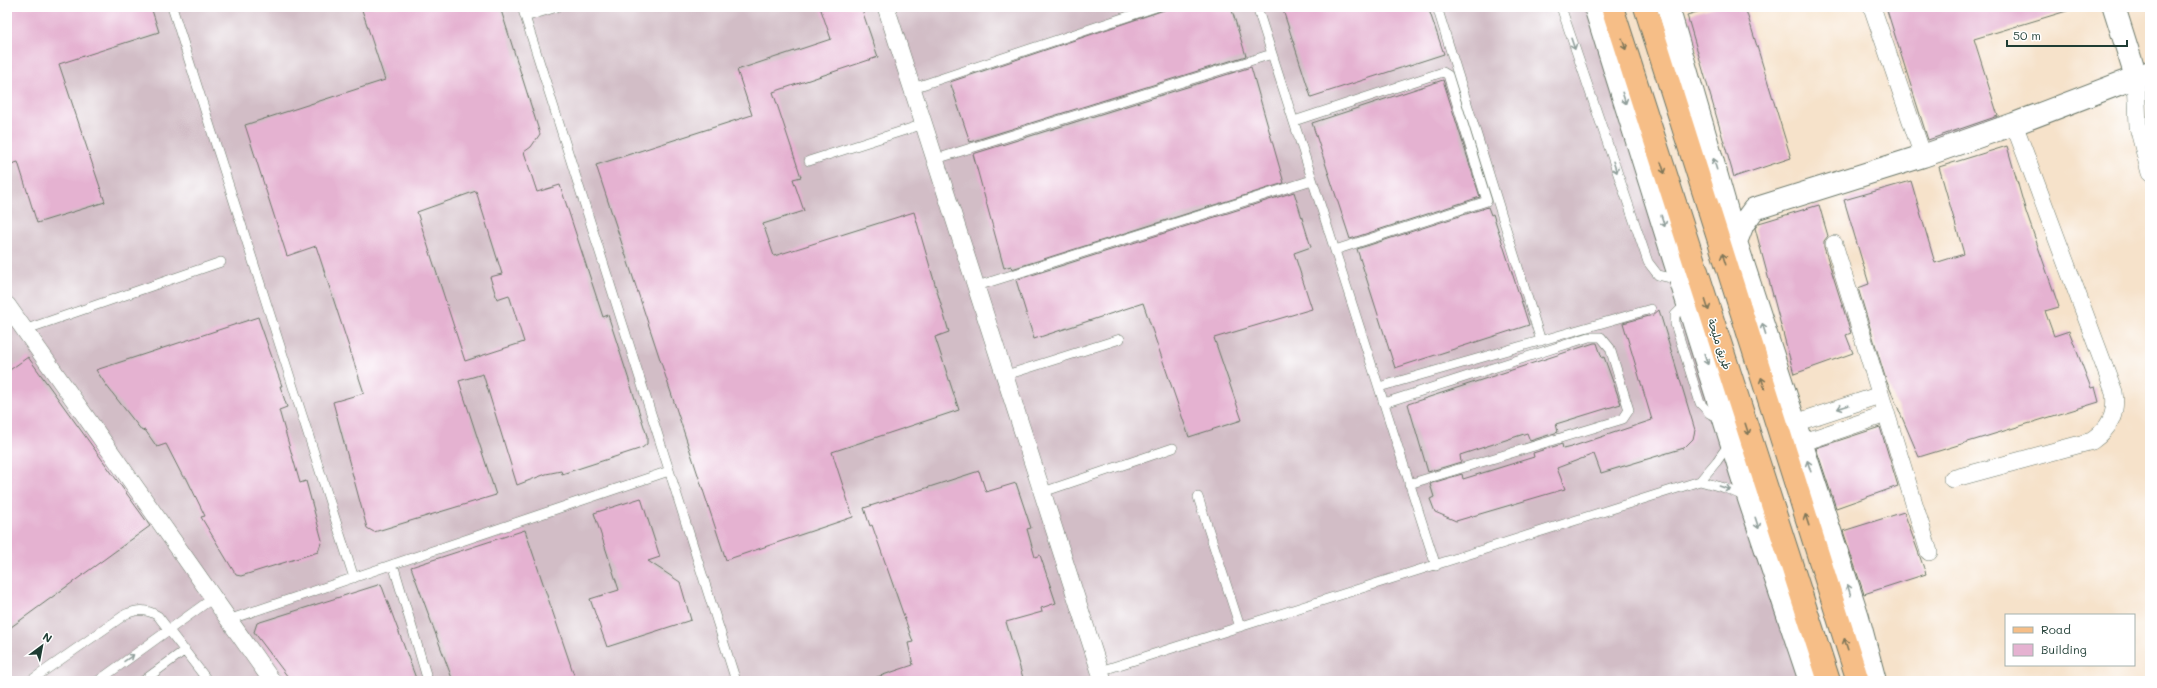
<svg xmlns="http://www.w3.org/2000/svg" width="2157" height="688" font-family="Mali,'Playpen Sans Arabic',sans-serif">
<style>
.industrial{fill:#d2bdc6}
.building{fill:#e5b2d1;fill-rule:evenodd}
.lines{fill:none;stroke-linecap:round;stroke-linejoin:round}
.service-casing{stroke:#6a7768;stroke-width:10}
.minor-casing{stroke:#6a7768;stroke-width:18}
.tertiary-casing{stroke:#6a7768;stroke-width:24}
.primary-casing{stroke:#6a7768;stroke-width:24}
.service{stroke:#fff;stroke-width:9}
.minor{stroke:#fff;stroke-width:17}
.tertiary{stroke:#fff;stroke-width:22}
.primary{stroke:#f6be87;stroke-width:22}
.oneway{stroke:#8f9e9a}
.oneway2{stroke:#807759}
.labels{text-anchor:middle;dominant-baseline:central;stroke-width:3;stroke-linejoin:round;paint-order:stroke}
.street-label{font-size:11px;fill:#1f3d34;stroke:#fff}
</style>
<rect width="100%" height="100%" fill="#fff"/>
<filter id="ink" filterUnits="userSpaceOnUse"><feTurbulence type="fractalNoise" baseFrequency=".025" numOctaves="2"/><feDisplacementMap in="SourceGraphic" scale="8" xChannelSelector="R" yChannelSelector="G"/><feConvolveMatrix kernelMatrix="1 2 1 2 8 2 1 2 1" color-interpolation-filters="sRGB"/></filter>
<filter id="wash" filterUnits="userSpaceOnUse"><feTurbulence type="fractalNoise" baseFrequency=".012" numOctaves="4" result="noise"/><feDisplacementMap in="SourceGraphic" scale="16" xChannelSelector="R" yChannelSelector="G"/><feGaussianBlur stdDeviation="0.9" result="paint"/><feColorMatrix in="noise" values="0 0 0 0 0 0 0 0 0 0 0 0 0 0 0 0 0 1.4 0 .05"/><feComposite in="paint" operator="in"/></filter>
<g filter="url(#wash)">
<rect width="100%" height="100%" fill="#f6e2ca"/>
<path class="industrial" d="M7,7H1604L1814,681H7Z"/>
<g id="blocks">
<path class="building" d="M7,7H151L159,32L59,64L105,202L37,223L18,162L11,164L7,150Z
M361,7H500L540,134L531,147L524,152L537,192L560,185L603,317L608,315L647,436V444L642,448L562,474L561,471L546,474L517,485L483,374L459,381L496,495L374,532L367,528L333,402L364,393L316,246L287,256L245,125L385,80ZM476,191L502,274L490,277L497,299L509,295L524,342L465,361L417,212Z
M820,7H861L878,57L773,92L801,177L793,179L804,211L763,224L774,256L914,212L949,332L935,337L959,410L832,452L853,517L726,560L596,165L752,115L737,70L831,39Z
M1173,7H1231L1246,56L970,142L950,82Z
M1282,7H1428L1444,54L1311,97Z
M1714,7H1745L1791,158L1734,177L1687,15Z
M1886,7H2070V10L1974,39L1998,116L1928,140Z
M1251,67L1284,183L1012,269L1011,266L1004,268L973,154Z
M1443,80L1480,197L1350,239L1312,123Z
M2007,146L2026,212L2059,307L2045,311L2054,336L2069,331L2091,388L2095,387L2099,402L1919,457L1886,380L1858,288L1869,284L1844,200L1911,181L1935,263L1964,254L1939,167Z
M1294,192L1311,247L1294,253L1312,309L1214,338L1242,420L1189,437L1143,303L1034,339L1016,280Z
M1819,205L1828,236L1824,241V247L1851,333L1846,335L1853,353L1794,374L1755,228L1759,223Z
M1488,207L1491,215L1493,214L1529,325L1395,368L1357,249Z
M1659,310L1695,430L1693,439L1684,448L1601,473L1594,454L1557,468L1565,489L1456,521L1435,512L1430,499L1434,497L1430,484L1432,483L1462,474L1463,479L1534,457L1533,453L1562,444L1563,449L1571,447L1652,420L1623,323L1653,315Z
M258,317L282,386H280L287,407L279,410L300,483L306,481L322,540L318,552L241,576L236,575L201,517L205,516L186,477H183L166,444L157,447L145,430L142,431L106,385L96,370Z
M1594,343H1597L1602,358L1604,357L1621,404L1556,424L1558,432L1530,441L1527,433L1460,455L1461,462L1428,472L1408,404Z
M28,357L150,526L7,630V372Z
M1880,427L1898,486L1836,508L1816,448Z
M979,471L986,492L1016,483L1031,528L1027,529L1035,557L1040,555L1056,603L1041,608L1042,612L1006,622L1024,681H872L871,679L913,665L908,643L913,642L872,525L870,526L864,508Z
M641,498L660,557L648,561L680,582L691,620L607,647L590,599L619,590L594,513Z
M1904,512L1926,574L1864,594L1843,531Z
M525,530L576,681H453L411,567Z
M381,584L417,681H291L254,632L257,623Z"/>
</g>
</g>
<g filter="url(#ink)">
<use href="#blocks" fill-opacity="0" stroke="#6a7768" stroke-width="1"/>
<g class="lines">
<g class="service-casing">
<path id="service" d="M172,7L354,578
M522,7L736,681
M1257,7L1436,566
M1437,7L1541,341
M1561,7L1648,262L1658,275L1680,280
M525,17L557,7
M913,88L1156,7
M1294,121L1443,72L1448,75L1487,201L1335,250
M936,159L1272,54
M809,161L924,124
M977,286L1312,180
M1687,303L1675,315V324L1700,403L1709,413L1722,420
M24,330L221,262
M1006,375L1120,339
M1379,387L1651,309
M1384,403L1589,337H1601L1610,348L1629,410L1623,419L1409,484
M1700,481L1725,488L1746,497
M1043,492L1173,448
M1198,497L1240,627
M393,564L428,681
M228,620L669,471
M1100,671L1700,481L1717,461L1729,444
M30,681L126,614C138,609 147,609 158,616L208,681
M98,681L213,598
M143,681L185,650"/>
</g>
<g class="minor-casing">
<path id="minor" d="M886,7L1103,681
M1872,7L1923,156
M2136,77L2138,127L2150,173
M1834,244L1929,552
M7,305L272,681
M1795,423L1880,395
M1801,443L1886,414
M1952,479L2092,441C2110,428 2117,414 2114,392L2014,124"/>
</g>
<g class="tertiary-casing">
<path id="tertiary" d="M1595,7L1749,499L1810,681
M1668,7L1736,242L1858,617L1875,681
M2114,7L2136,77
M1736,242L1743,224L1754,209L1923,156L2014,124L2150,72"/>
</g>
<g class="primary-casing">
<path id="primary" d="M1612,7L1829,681
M1645,7L1858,681"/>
</g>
<use href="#service" class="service"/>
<use href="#minor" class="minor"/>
<use href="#tertiary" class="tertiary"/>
<use href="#primary" class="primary"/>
</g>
<defs><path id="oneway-shaft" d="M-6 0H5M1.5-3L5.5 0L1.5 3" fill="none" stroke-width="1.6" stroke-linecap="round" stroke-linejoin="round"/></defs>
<g class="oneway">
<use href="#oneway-shaft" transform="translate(1573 44) rotate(71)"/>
<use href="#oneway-shaft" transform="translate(1624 98) rotate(72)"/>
<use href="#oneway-shaft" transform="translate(1715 164) rotate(-107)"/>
<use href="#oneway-shaft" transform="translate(1615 167) rotate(71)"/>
<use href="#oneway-shaft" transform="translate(1663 221) rotate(72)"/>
<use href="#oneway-shaft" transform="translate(1764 329) rotate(-108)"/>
<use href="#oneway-shaft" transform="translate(1706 359) rotate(72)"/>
<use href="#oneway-shaft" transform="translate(1843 407) rotate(162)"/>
<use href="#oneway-shaft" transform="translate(1809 466) rotate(-108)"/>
<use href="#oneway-shaft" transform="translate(1725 488) rotate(19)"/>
<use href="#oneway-shaft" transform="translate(1757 523) rotate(72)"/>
<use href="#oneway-shaft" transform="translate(1849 590) rotate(-108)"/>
<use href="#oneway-shaft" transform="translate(129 658) rotate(-35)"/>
</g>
<g class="oneway2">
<use href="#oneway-shaft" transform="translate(1624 44) rotate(72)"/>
<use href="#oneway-shaft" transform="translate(1663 168) rotate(72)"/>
<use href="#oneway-shaft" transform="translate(1724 259) rotate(-107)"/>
<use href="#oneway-shaft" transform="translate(1707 305) rotate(72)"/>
<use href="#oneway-shaft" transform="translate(1763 383) rotate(-108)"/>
<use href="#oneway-shaft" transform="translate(1747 429) rotate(72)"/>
<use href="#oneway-shaft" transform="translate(1807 520) rotate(-108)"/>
<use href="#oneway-shaft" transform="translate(1846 644) rotate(-108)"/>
</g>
</g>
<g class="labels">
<g class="street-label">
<text transform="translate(1720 344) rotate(72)">طريق مليحة</text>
</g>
</g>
<rect width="2157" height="688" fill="none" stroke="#fff" stroke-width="24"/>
<rect x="2005" y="614" width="130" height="52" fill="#ffffff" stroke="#a5b1ae"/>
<rect x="2013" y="627" width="20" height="6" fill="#f6be87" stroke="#a5b1ae"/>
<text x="2041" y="634" font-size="12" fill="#1f3d34">Road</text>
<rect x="2013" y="644" width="20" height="12" fill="#e5b2d1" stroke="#a5b1ae"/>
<text x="2041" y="654" font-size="12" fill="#1f3d34">Building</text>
<g transform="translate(42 646) rotate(32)" stroke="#ffffff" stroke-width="3" paint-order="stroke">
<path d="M0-3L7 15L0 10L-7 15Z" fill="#1f3d34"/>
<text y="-6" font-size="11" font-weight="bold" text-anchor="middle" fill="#1f3d34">N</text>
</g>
<path d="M2007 40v6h120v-6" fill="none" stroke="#1f3d34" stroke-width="2"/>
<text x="2013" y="40" font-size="12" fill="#1f3d34" stroke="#ffffff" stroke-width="3" paint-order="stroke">50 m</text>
</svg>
